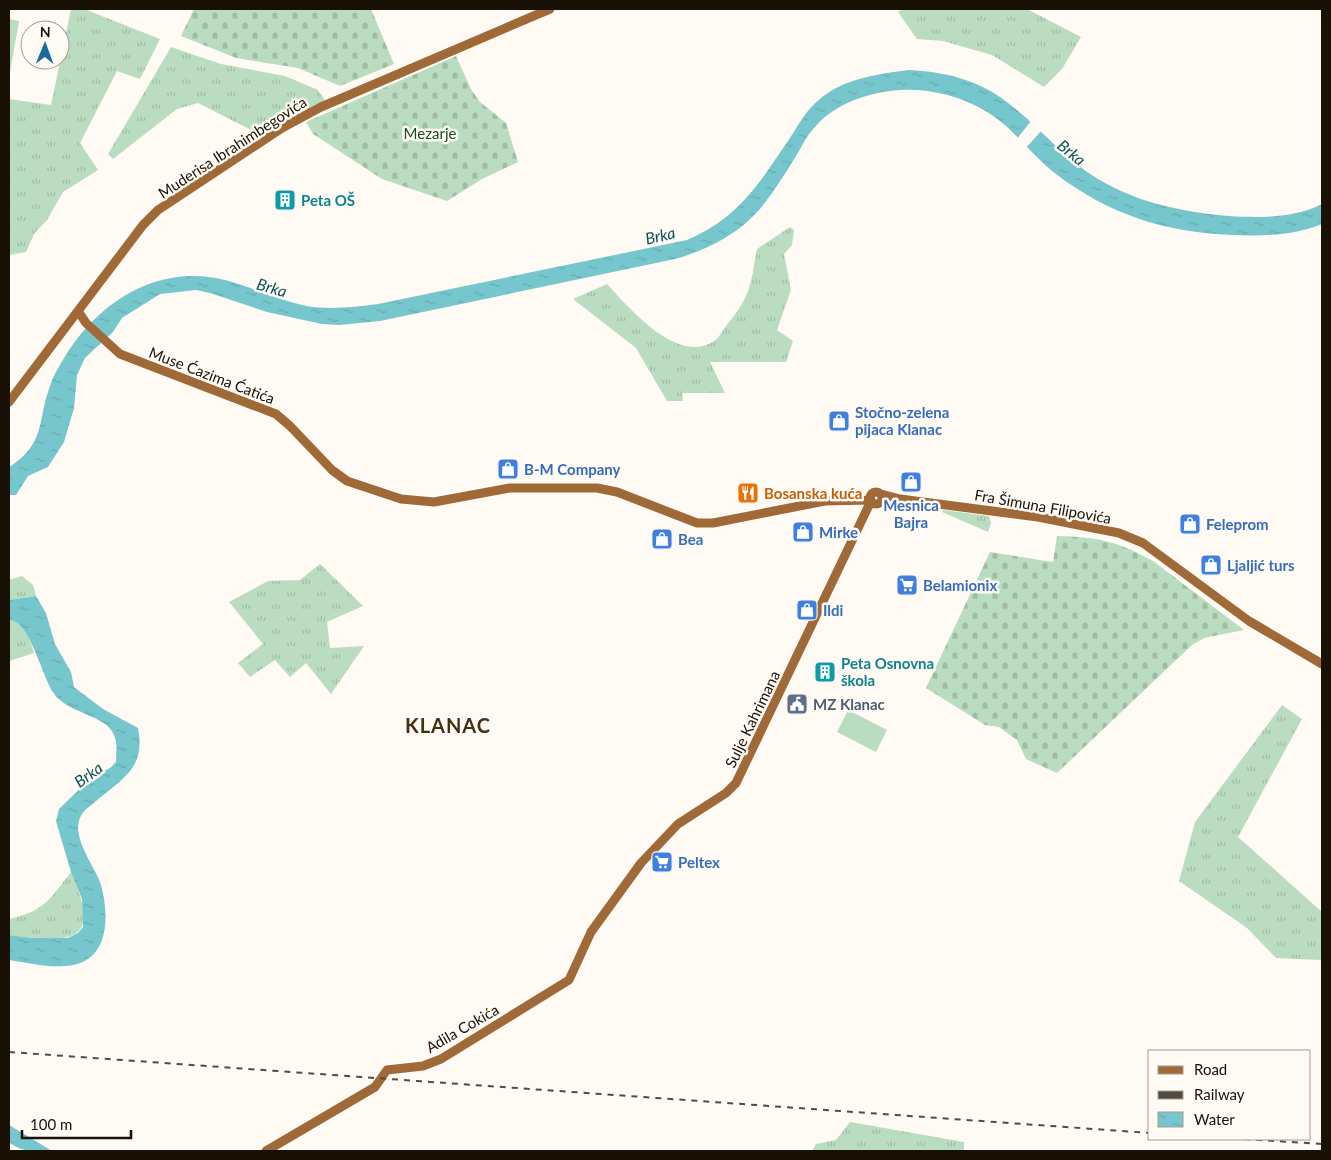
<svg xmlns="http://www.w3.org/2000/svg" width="1331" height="1160" font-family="Lato,sans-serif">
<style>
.grass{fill:url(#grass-tufts)}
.cemetery{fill:url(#cemetery-stones)}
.garden{fill:#baddc1}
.water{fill:url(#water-ripples)}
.pier{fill:#fffaf3}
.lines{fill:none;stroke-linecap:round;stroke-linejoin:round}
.secondary{stroke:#9f6a37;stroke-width:9}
.rail{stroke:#524b41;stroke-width:2;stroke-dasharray:6 6;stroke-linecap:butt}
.labels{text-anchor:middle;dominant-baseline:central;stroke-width:5;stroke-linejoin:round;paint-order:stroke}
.park-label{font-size:15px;fill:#134d27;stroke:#fffaf3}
.street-label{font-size:15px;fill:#191106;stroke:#fffaf3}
.culture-label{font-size:15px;font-weight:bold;fill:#0d838f;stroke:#fffaf3;text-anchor:start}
.shop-label{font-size:15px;font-weight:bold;fill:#366cbe;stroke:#fffaf3;text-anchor:start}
.food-label{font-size:15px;font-weight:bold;fill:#c56008;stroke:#fffaf3;text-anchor:start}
.service-label{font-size:15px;font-weight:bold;fill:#4e5e75;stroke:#fffaf3;text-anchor:start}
.water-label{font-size:16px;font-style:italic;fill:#075256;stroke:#fffaf3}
.district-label{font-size:20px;font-weight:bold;letter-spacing:1px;fill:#423014;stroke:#fffaf3}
</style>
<defs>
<pattern id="grass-tufts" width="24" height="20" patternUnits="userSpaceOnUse" patternTransform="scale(1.25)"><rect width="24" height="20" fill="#baddc1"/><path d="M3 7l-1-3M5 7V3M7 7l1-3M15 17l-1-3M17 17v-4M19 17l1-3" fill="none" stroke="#9fbda4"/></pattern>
<pattern id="cemetery-stones" width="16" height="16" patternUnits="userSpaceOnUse" patternTransform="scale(1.25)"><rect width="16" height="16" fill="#baddc1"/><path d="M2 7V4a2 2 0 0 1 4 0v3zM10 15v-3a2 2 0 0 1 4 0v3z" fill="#9fbda4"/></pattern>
<pattern id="water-ripples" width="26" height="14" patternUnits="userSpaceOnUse" patternTransform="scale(1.25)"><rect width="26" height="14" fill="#76c7cd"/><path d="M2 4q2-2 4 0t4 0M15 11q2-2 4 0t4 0" fill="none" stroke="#66aaaf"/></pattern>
</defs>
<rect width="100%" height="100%" fill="#fffaf3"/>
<path class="grass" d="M71,9H84L160,39L140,79L117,71L80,143L98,170L63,192L47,220L34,234L26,252L9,255V99L51,105Z
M903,9H1027L1081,37L1062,69L1044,87L992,55L943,41L917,39L898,12Z
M9,19L19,21L9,78Z
M171,47L221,64L285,76L318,90L326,102L287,122L257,133L198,103L177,109L113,159L108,154Z
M790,227L794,230L792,245L784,254L791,290L777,330L793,341L786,362H710L725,393H682L683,401H667L636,348L573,299L607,284C628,307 678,366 714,341C719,338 722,331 726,326C735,315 743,304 748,291C753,278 754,263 757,249Z
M943,510L989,516L991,523L988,532L942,512Z
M320,564L363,606L327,622L330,648L364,646L331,694L306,663L290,677L275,660L250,677L238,663L263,644L229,602L268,581L300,580Z
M22,576L33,585L36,596L9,600V580Z
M9,620H14C25,629 30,638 34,653L9,661Z
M1282,705L1302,719L1238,837L1322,912V960L1276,958L1247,928L1179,881L1195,822Z
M71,872C103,945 71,943 9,935V919C45,911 49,900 71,872Z
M850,1122L964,1142V1151H812L816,1144L836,1140Z"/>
<path class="cemetery" d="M194,9H371L394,64L340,86L298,68L236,58L181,36Z
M456,56L471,89L480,102L506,123L518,162L482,179L447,201L382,179L313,134L306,122Z
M1057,536C1097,537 1117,541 1153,561L1244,630L1204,638L1192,645L1057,773L1026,759L1017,740L999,727L985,725L926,688L990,552L1053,562Z"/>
<path class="garden" d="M848,710L887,730L876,752L837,732Z"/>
<path class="water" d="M909,70C946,72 979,80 1008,103C1040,127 1064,159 1098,179C1138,203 1183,212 1229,216C1259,218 1295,218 1322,204V224C1292,236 1264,236 1232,235C1164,232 1110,215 1056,174C1038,160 1023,142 1006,126C978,101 938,88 900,90C870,92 835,103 815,127C807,135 802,146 796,156C785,174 773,193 760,209C737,235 707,250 675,259L380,321L339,325L322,324L267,312L210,293L196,290L160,294L122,318L113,332L85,358L77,375L74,408L64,442L48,467L28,476L16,495H9V467C46,444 37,421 50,386C54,373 62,362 69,350C102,301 155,267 216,278C247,284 275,300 307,306C331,310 354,307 378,304L687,240C740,217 759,183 790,138C799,124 806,110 820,99C844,78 879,74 909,70Z
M36,596L46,613L55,644L71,672L74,687L103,709L138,728C146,768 123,778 96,801C92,805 85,809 82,814C68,835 96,867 101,885C109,914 110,958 73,965C52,969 30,963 9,960V935L33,938H68L78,933L83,927L82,899L71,872L56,821L59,809L92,777L110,768L116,762C116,753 118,744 114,735C106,714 66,714 53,692C42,676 29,619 9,620V600Z
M9,1125L52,1151C35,1151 22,1153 9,1142Z"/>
<path class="pier" d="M1031,121L1042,130L1025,149L1016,140Z"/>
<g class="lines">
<path class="secondary" d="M78,311L86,323L120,354L276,414L290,426L332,470L347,481L401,499L434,502L510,488H597L617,492L697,523H713L825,501L871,500
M9,402L143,225L158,210L282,128L321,107L550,9
M870 498a6 6 0 1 1 12 0a6 6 0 1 1-12 0Z
M881,494L900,499L1038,517L1119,533L1143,543L1249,621L1322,664
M266,1151L375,1087L387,1070L423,1066L441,1059L569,980L591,932L641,863L678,824L726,793L736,783L871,501"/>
<path class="rail" d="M9,1052L1150,1133
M1244,1139L1322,1144"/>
</g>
<defs>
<g id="building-square" transform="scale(1.125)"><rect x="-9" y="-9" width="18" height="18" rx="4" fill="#0f9aa8" stroke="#fffaf3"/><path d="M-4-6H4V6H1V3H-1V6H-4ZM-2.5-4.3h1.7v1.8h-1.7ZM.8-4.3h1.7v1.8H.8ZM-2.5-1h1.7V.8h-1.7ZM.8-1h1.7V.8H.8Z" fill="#fff"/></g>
<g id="shop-square" transform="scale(1.125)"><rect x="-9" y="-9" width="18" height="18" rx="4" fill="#3f7fe0" stroke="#fffaf3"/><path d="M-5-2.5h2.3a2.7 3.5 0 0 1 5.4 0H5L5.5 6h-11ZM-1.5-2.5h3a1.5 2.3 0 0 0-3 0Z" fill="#fff"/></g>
<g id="restaurant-square" transform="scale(1.125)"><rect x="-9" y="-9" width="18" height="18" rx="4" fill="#e8710a" stroke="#fffaf3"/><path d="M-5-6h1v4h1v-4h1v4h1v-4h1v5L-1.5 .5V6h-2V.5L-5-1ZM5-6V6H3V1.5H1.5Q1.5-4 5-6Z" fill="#fff"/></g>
<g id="supermarket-square" transform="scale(1.125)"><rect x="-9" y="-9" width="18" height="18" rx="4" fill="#3f7fe0" stroke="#fffaf3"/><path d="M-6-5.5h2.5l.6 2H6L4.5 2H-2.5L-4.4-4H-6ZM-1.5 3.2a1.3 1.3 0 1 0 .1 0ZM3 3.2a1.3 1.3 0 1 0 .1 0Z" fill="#fff"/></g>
<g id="civic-square" transform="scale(1.125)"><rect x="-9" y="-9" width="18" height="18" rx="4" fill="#5c6f8a" stroke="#fffaf3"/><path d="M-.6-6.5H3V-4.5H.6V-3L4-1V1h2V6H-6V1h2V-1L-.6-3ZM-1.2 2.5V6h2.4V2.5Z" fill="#fff"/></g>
</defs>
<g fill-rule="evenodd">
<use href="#building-square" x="285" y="200"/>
<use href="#shop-square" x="839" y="421"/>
<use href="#shop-square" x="508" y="469"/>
<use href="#shop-square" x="911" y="482"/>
<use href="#restaurant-square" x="748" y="493"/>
<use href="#shop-square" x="1190" y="524"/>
<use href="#shop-square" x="803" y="532"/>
<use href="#shop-square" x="662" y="539"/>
<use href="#shop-square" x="1211" y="565"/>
<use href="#supermarket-square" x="907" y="585"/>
<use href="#shop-square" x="807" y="610"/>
<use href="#building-square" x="825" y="672"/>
<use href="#civic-square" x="797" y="704"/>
<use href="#supermarket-square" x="662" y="862"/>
</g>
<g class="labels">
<g class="park-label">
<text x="430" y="133">Mezarje</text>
</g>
<g class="street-label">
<text transform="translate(232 147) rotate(-33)">Muderisa Ibrahimbegovića</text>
<text transform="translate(212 375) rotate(21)">Muse Ćazima Ćatića</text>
<text transform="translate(1043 506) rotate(10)">Fra Šimuna Filipovića</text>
<text transform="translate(752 719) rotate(-64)">Sulje Kahrimana</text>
<text transform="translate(462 1028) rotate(-30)">Adila Cokića</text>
</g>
<g class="culture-label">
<text x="301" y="200">Peta OŠ</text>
<text x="841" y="663">Peta Osnovna<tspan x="841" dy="17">škola</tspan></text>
</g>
<g class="shop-label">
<text x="855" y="412">Stočno-zelena<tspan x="855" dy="17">pijaca Klanac</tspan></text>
<text x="524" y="469">B-M Company</text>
<text x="911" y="505" text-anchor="middle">Mesnica<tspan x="911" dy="17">Bajra</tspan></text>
<text x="1206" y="524">Feleprom</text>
<text x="819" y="532">Mirke</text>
<text x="678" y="539">Bea</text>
<text x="1227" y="565">Ljaljić turs</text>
<text x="923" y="585">Belamionix</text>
<text x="823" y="610">Ildi</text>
<text x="678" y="862">Peltex</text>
</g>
<g class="food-label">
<text x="764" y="493">Bosanska kuća</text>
</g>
<g class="service-label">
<text x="813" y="704">MZ Klanac</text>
</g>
<g class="water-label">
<text transform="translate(1072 152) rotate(39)">Brka</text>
<text transform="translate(660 235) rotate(-13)">Brka</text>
<text transform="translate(272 287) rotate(16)">Brka</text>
<text transform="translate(88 774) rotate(-36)">Brka</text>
</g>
<g class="district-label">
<text x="448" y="725">KLANAC</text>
</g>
</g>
<rect width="1331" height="1160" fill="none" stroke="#191106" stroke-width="20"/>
<rect x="1148" y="1050" width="162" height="90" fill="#fffaf3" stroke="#a39d94"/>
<rect x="1158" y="1066" width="25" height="8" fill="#9f6a37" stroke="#a39d94"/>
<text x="1194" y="1075" font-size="15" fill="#191106">Road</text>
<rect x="1158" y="1091" width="25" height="8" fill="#524b41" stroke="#a39d94"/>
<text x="1194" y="1100" font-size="15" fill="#191106">Railway</text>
<rect x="1158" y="1112" width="25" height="15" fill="url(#water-ripples)" stroke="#a39d94"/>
<text x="1194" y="1125" font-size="15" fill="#191106">Water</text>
<g transform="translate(45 45) rotate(1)"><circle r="24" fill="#fffaf3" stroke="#a39d94"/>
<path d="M0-4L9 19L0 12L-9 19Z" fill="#1a6b9c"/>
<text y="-8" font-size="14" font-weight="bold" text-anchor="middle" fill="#191106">N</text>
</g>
<path d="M22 1130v8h109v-8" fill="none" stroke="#191106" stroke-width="2.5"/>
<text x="30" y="1130" font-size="15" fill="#191106" stroke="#fffaf3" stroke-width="4" paint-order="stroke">100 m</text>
</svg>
